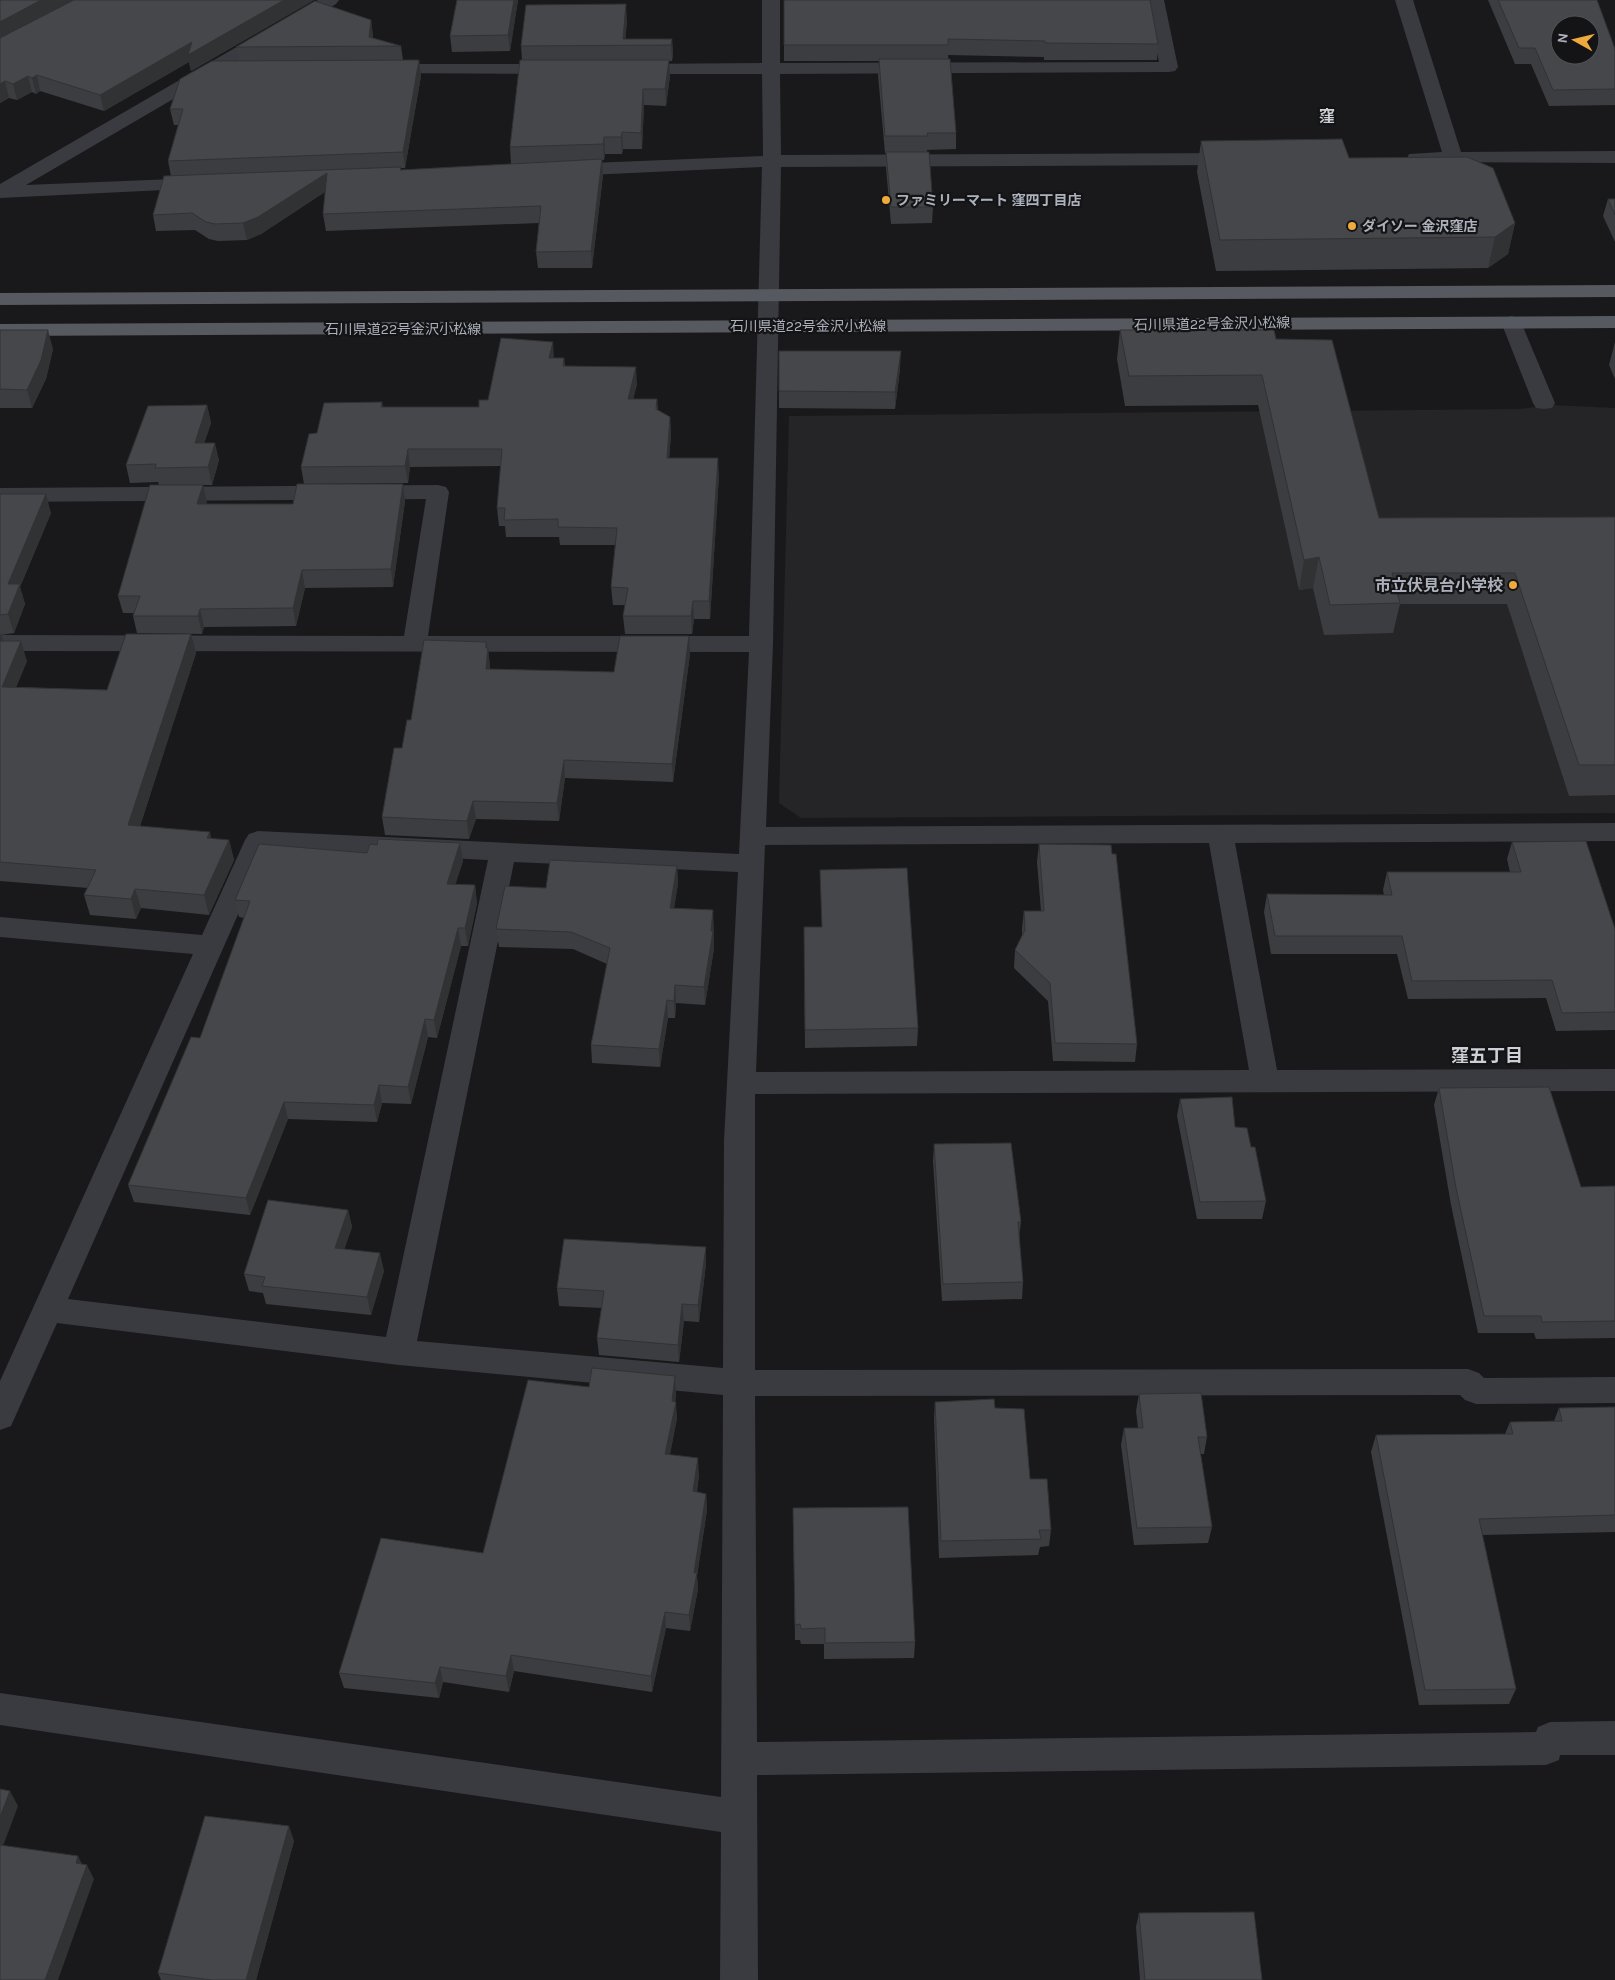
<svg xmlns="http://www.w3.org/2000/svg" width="1615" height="1980" font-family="Karla,'Noto Sans JP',sans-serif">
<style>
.built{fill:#252528}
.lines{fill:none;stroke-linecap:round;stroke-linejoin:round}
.street{fill:#3a3b40;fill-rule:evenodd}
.primary{fill:#56595f;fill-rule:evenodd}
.wall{fill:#3c3d40}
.shaded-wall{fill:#313234}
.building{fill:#46474b;stroke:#313234;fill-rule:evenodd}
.poi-dot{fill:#efaa3d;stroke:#141416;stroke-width:2}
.labels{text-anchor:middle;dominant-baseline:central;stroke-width:4.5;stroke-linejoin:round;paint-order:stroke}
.far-poi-label{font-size:14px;font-weight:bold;fill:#acb1bb;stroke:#141416;text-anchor:start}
.far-street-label{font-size:14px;fill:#acb1bb;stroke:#141416}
.far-quarter-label{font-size:16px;font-weight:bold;fill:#cdd0d7;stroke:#141416}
.poi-label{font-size:16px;font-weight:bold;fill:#acb1bb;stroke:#141416;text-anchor:end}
.neighbourhood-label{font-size:18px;font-weight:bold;fill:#cdd0d7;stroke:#141416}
</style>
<rect width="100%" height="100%" fill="#19191b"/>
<path class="built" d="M1551,405L1615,408V813L801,818L779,803L789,416L1520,409Z"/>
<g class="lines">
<path class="street" d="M318,0H339L336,4L26,185L198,178L205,180L208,184L205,188L0,198V184Z
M762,0H780V63L1159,62L1146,0H1164L1178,67L1175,71L1169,72L780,74L781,155L1235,153L1242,155L1244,159L1242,163L1235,165L781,167L773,644L766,827L1615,823V841L1235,843L1277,1070L1615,1069V1091L755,1094V1370L1468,1369L1479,1373L1484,1378L1615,1377V1403L1476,1404L1465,1400L1460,1395L755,1396L757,1742L1536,1732L1538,1727L1550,1722L1615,1721V1755H1560L1559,1760L1546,1765L757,1775L758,1980H720L721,1832L0,1725V1693L721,1797L723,1395L399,1365L57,1323L11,1426L0,1430V1381L193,954L0,937V917L202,935L245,840L249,834L258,831L739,854L749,652L0,651V635L404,636L426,499L0,502V488L438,485L446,487L449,492L428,636H749L762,167L566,176L559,174L556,170L559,166L566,164L763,156L762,74H632L626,73L623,69L626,65L632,64L762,63ZM1209,843L1249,1070L756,1072L765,845ZM267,849L488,860L386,1337L68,1299ZM514,862L738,872L724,1141L723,1368L417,1341Z
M1395,0H1413L1461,152L1615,151V163L1409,162L1407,158L1409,154L1442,152Z
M382,64H557L563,65L566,69L563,73L557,74L376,73L373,69L376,65Z
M1511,316L1518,318L1521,322L1555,403L1552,408L1544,409L1536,408L1533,403L1501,322L1504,318Z"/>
<path class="primary" d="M1615,285V297L0,305V293Z
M1615,316V328L0,336V324Z"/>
</g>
<path class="wall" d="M0,0H314L191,71L189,62L104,111L40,91L36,94L32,92L17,100L9,98L0,103Z
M457,0H518L510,51L452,52L450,36Z
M784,0L1158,44L1157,60H1044V57L948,55L956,133V149L927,150L933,207L932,223L891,224L886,168V153H885L878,75L879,61H784Z
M1488,0H1597L1615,49V105L1549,106L1531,64H1515Z
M371,20L373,38L401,46L403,60H419L421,76L405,168H401V170L511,164L510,147L522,60L521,46L627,20L625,39H672L673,55L672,61H669L670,76L666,106L644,105L642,149H623L622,154H605L604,160H602L603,175L592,268H538L536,252L539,223L326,231L323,214L325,192L261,234L247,240L218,241L209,239L195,230L156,231L153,215L171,176L168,161L178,125H174L170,109L239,61L236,47Z
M1201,141L1349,158L1515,223L1508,254L1488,268L1216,271L1197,172Z
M1608,199H1615V242L1603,216Z
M0,330L53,349L46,379L32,408H0Z
M1120,330L1276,339L1379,518L1615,517V795L1569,796L1507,604H1400L1393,633L1324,635L1313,588L1299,590L1258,405L1125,406L1117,359Z
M1615,342V379L1609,365Z
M554,358H564L565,366L637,384L633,399H657L658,410L670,417L671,434L669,458L719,475L710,619H694L692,634H625L623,616L625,605H613L611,587L616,545H560L559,537H506L505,526H499L497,508L501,466L410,467L408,483L304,484L301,467L317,433L382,402L383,407H479Z
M900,369L895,409L779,408V391Z
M207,405L211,423L204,443L219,460L212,485H159L158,482L130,483L126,465Z
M403,484L405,501L393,587L305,588L296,626L204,627L202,634L137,633L133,616L134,613H123L118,596L207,502L206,504H293Z
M0,494L51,513L20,587L25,604L14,633L1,635L3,641L27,661L16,687L107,690L191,634L196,653L140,826L211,839L229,840L234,860L209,915L141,908L136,919L90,915L84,895L88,888L0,881Z
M486,642L487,648H488L490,669L614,672L690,654L673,782L565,778L559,821L476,819L469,839L385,835L382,817L402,748L411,720Z
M1512,842L1615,929V1030L1556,1031L1546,998L1408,999L1397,954H1271L1264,912L1267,894L1384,895L1383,890L1387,872H1510L1507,859Z
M460,843L463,861L455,884L475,885L477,903L468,946H461L437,1038L428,1037L411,1104L382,1103L377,1122L288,1119L250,1215L134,1202L128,1185L200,1038L244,918L239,917L235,900L367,853L377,845Z
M1039,844L1137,1044L1135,1062L1053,1061L1048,1001L1014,968L1015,950L1022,935V928L1024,911H1041L1037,862Z
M677,866L678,884L674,908L713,910L714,948L705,1005L676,1003L675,1018H668L660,1067L592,1063L591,1045L607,964L573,949L499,947L496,929L546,888Z
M820,870L918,1028L917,1046L805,1048L804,927H822Z
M1439,1088L1581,1187L1615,1186V1338L1536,1339L1534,1333H1478L1451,1205L1434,1105Z
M1180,1099L1251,1147L1266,1201L1262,1219H1197L1177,1116Z
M934,1144L1021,1222L1019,1237L1023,1282L1022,1299L942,1301L933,1161Z
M348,1210L352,1227L344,1249L384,1271L371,1315L266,1304L263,1293L249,1291L244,1274Z
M706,1264L699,1322L684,1321L679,1362L599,1355L597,1338L602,1308L559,1306L557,1288Z
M589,1387L676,1393L675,1402L677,1418L670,1454L699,1475L697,1492L706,1494L707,1510L697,1576L698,1589L690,1631L666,1628L652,1692L514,1671L509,1692L443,1682L439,1698L344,1688L339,1673L483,1553Z
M1139,1394L1207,1437L1204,1454H1200L1212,1527L1208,1543L1134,1545L1121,1445L1124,1428H1138L1136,1411Z
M935,1402L995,1408L1030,1479L1051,1530L1049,1546L1040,1547L1038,1555L939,1558L934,1418Z
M1615,1407V1532L1482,1535L1516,1689L1509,1704L1419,1705L1371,1452L1376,1435L1505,1434L1510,1422L1554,1421L1559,1408Z
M793,1508L915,1642L914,1658L824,1659V1644H801L800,1640H795Z
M294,1841L256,1980H161L158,1973Z
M1139,1913L1262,1980H1140L1136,1927Z"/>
<path class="shaded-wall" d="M41,0H74L0,40V22Z
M284,0H314L191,71L189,62L104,111L100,95L192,42Z
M514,0H518L510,51L508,35Z
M626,4L627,20L625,46L623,39Z
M371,20L373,36L372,46L369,37Z
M672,39L673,55L672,61L671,45Z
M419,60L421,76L405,168L403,152Z
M669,60L670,76L666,106L665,89Z
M37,75L40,91L36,94L32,78Z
M28,76L32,92L17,100L13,84Z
M5,81L9,98L0,103V84Z
M643,89L644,105L642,149L641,133Z
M622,132L623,149L622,154L621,137Z
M604,137L605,154L604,160L603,144Z
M602,159L603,175L592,268L591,251Z
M327,173L329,189L261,234L247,240L243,223Z
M1515,223L1508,254L1488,268L1495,237Z
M48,330L53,349L46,379L32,408L27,390Z
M553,342L554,359L549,358Z
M901,351L900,369L895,409V392Z
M636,367L637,384L629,417L628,399Z
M207,405L211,423L199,460L195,443Z
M670,417L671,434L668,476L667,458Z
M215,443L219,460L212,485L208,467Z
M408,449L410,467L408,483L405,466Z
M718,458L719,475L710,619L709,601Z
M403,484L405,501L393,587L391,569Z
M203,485L207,502L201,522L197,504Z
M46,494L51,513L20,587L25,604L14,633L8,614V584Z
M1319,557L1313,588L1299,590L1304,560Z
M302,570L305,588L296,626L293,608Z
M693,601L694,619L692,634L691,616Z
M200,609L204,627L202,634L198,616Z
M1,633L7,653L0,646V636Z
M191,634L196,653L134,845L128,825Z
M689,636L690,654L673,782L672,764Z
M21,641L27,661L8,707L2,687Z
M486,642L488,655V648L490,666L488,687L486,669Z
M564,760L565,778L559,821L557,803Z
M473,801L476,819L469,839L467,821Z
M210,832L214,852L207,838Z
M229,840L234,860L209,915L204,895Z
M460,843L463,861L450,902L447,884Z
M677,866L678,884L671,926L670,908Z
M475,885L477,903L468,946L465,928Z
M135,889L141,908L136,919L131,899Z
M713,910L714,948L705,1005L704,987Z
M458,928L461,946L437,1038L434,1020Z
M675,985L676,1003L675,1018L674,1001Z
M667,1000L668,1018L660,1067L659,1049Z
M425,1019L428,1037L411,1104L408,1087Z
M379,1085L382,1103L377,1122L374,1105Z
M284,1102L288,1119L250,1215L246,1198Z
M348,1210L352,1227L339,1265L335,1248Z
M706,1247V1264L699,1322L698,1305Z
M380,1253L384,1271L371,1315L367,1297Z
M682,1304L684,1321L679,1362L678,1345Z
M675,1376L676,1393L675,1409L676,1402L677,1418L667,1470L665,1454Z
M698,1458L699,1475L694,1507L693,1491Z
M706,1494L707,1510L697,1576L698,1589L690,1631L689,1615L694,1573Z
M665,1612L666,1628L652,1692L651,1676Z
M511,1655L514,1671L509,1692L506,1676Z
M440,1667L443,1682L439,1698L435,1683Z
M10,1791L18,1806L0,1854V1817Z
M289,1826L294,1841L256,1980H246Z
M78,1856L85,1870L87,1865L94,1879L58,1980H45Z"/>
<path class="building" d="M0,0H41L0,22Z
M74,0H284L188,55L192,42L100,95L37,75L32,78L28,76L13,84L5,81L0,84V38Z
M457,0H514L508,35L450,36Z
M784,0H1150L1158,44L1045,43V41L948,39V45H784Z
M1498,0H1597L1615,49V89L1553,90L1535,48H1519ZM1560,25H1590V55H1560Z
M315,1L371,20L369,37L401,46L236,47Z
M626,4L623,39H672L671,45L521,46L526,5Z
M879,59H950L956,133H927L928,136H885Z
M419,60L403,152L168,161L183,109H170L180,79L212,61Z
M520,60H669L665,89H643L641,133L622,132L621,137H604L603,144L510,147Z
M1342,139L1349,158L1467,157L1493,168L1515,223L1495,237L1220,240L1201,141Z
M886,152H929L933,207H891Z
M602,159L591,251L536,252L541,206L323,214L327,173L258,217L243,223L215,224L206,222L192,213L153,215L164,176L401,167L400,170Z
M1608,199H1615V215Z
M0,330H48L41,360L27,390L0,389Z
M1120,330H1274L1276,339L1332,340L1379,518L1615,517V765H1579L1515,573H1392L1400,603L1330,605L1319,557L1304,560L1262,375L1129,376Z
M501,338L553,342L549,358H564L563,366L636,367L628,399H657L656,409L670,417L667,458H718L709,601H693L691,616H623L628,588L611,587L617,528L558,527V519L504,520L505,508H497L502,449H408L405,466L301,467L309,434L317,433L324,403L382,402L381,407H479V400H488Z
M779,351H901L895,392L779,391Z
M207,405L195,443H215L208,467L155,468L156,464L126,465L148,406Z
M297,484H403L391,569L302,570L293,608L200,609L198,616H133L140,596H118L150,485H203L197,504H293Z
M0,494H46L8,584H20L8,614L0,615Z
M126,634H191L128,825L210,832L207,838L229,840L204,895L135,889L131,899L84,895L96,870L0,862V641H21L2,687L107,690Z
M620,636H689L672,764L564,760L557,803L473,801L467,821L382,817L394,748H402L407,720H411L424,640L486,642V648H488L486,669L614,672Z
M378,839L460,843L447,884L475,885L465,928H458L434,1020L425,1019L408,1087L379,1085L374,1105L284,1102L246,1198L128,1185L191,1037L200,1038L250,901L235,900L259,844L367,853L370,844L377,845Z
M1586,841L1615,929V1012L1562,1013L1552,980L1412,981L1402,936H1275L1267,894L1392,895L1387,872H1521L1512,842Z
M1039,844L1111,845L1112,854H1116L1137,1044L1055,1043L1050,983L1015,950L1025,930L1024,911H1044Z
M550,860L677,866L670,908L713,910L711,931H713L704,987L675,985L674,1001L667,1000L659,1049L591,1045L610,948L571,932L496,929L505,886L546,888Z
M907,868L918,1028L805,1030L804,927H822L820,870Z
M1549,1087L1581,1187L1615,1186V1321L1542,1322L1541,1316H1484L1456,1188L1439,1088Z
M1232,1097L1235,1127L1247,1128L1251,1147H1255L1266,1201L1200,1202L1180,1099Z
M1011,1143L1021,1222H1018L1023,1282L943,1284L934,1144Z
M268,1200L348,1210L335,1248L380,1253L367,1297L262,1286L265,1277L244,1274Z
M564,1239L706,1247L698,1305L682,1304L678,1345L597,1338L604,1291L557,1288Z
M592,1368L675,1376L672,1401L676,1402L665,1454L698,1458L693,1491L706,1494L694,1573H697L689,1615L665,1612L651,1676L511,1655L506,1676L440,1667L435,1683L339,1673L381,1538L483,1553L528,1380L589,1387Z
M1201,1393L1207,1437H1198L1212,1527L1137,1528L1124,1428H1143L1139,1394Z
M994,1399L995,1408L1024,1409L1030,1479H1047L1051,1530H1039L1041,1539L941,1541L935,1402Z
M1615,1407V1515L1479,1519L1516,1689L1425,1690L1376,1435L1513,1434L1510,1422L1562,1421L1559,1408Z
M908,1507L915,1642L825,1643V1628L801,1629L800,1624L795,1625L793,1508Z
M0,1789L10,1791L0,1817Z
M205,1816L289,1826L246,1980H212L158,1973Z
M0,1845L78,1856L76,1863L87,1865L45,1980H0Z
M1254,1912L1262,1980H1145L1139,1913Z"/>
<g class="poi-dot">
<circle cx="886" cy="200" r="5"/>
<circle cx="1352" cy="226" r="5"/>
<circle cx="1513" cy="585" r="5"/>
</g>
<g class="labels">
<g class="far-poi-label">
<text x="896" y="200">ファミリーマート 窪四丁目店</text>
<text x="1362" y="226">ダイソー 金沢窪店</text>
</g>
<g class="far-street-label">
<text transform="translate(1212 324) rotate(-1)">石川県道22号金沢小松線</text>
<text x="808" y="326">石川県道22号金沢小松線</text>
<text x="403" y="329">石川県道22号金沢小松線</text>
</g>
<g class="far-quarter-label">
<text x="1327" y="116">窪</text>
</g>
<g class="poi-label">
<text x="1503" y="585">市立伏見台小学校</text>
</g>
<g class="neighbourhood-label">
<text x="1487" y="1056">窪五丁目</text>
</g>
</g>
<g transform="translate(1575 40) rotate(278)"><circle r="24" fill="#141416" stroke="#515358"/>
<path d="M0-4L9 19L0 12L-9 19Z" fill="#efaa3d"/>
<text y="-8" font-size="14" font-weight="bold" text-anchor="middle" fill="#acb1bb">N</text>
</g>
</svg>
